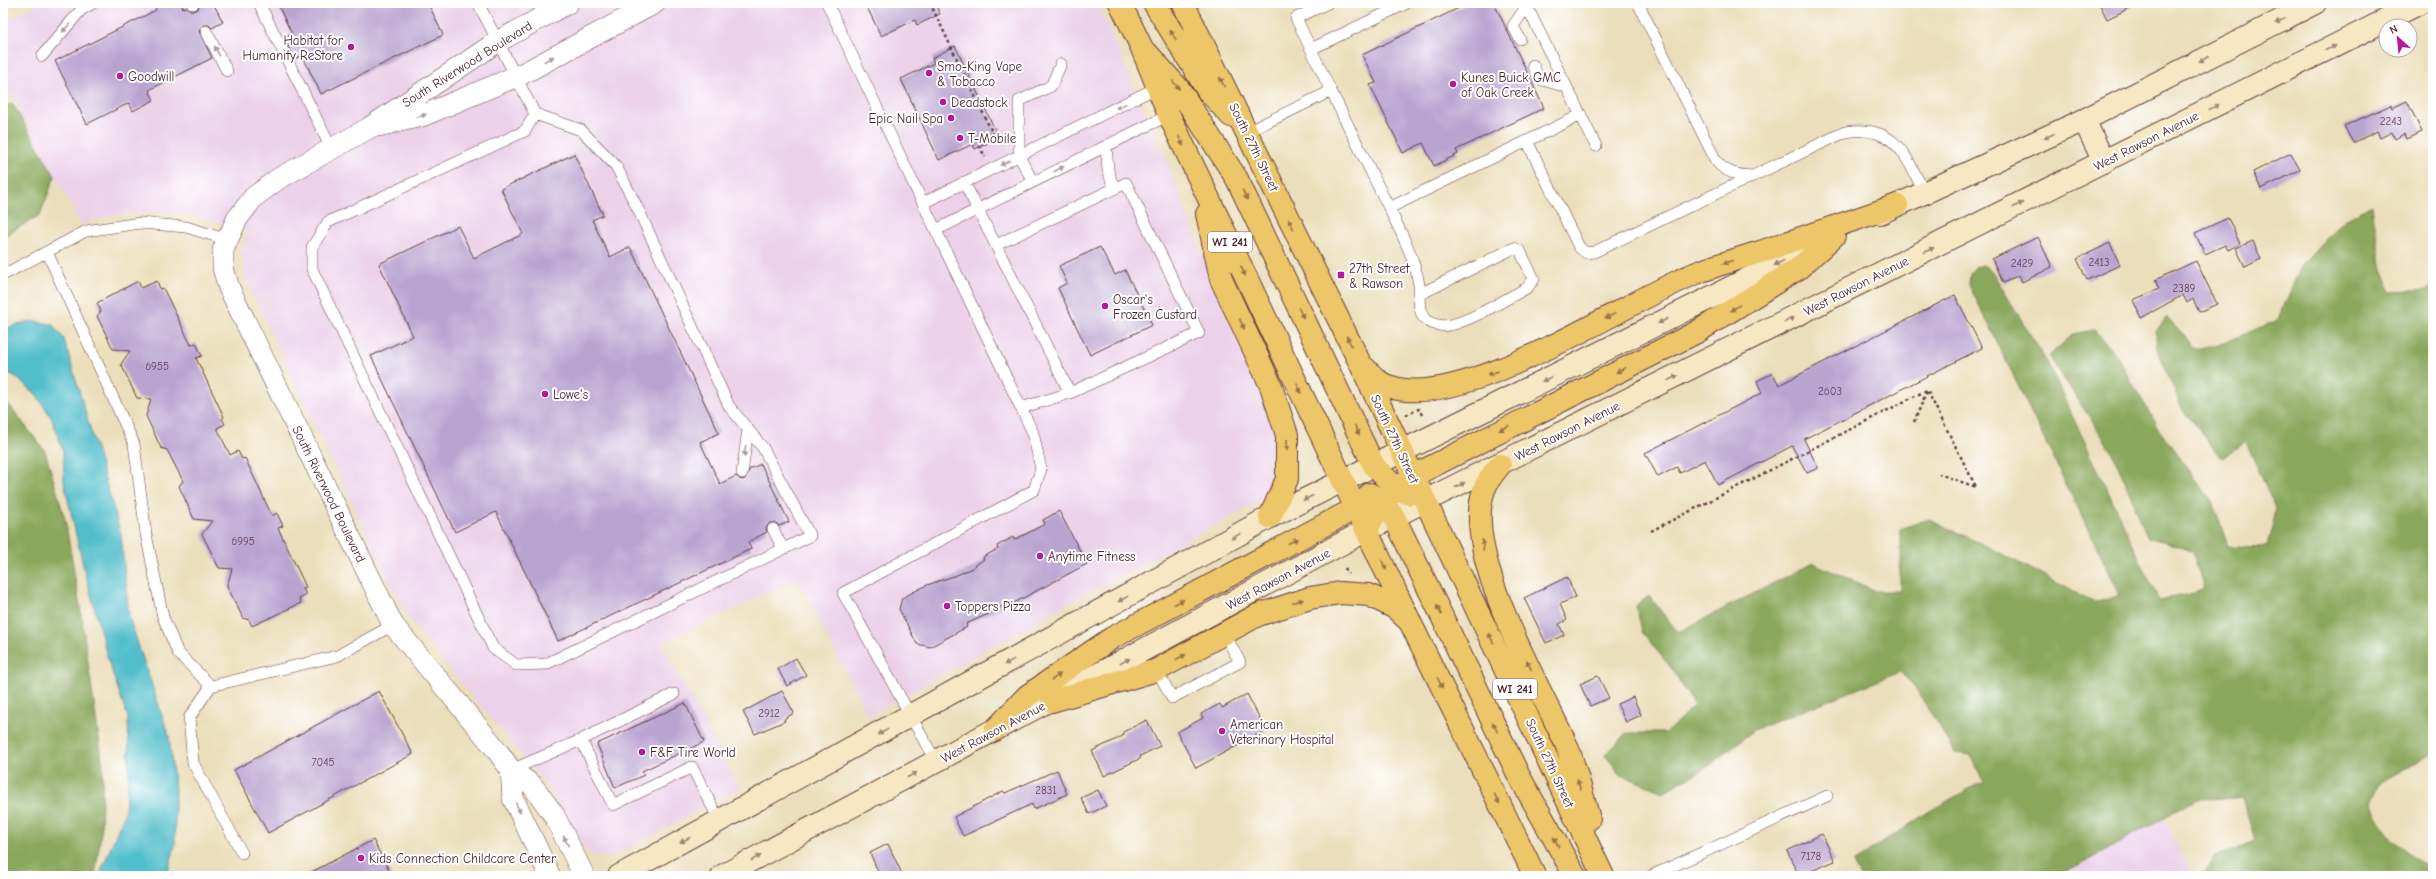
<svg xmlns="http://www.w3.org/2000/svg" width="2436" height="879" font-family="'Comic Neue',sans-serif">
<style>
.built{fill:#ecd1e9}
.forest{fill:#89a85c;stroke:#6a6444}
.water{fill:#51becb;stroke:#4e6e7b}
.building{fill:#b9a4d0}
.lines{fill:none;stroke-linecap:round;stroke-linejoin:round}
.lane-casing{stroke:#623c40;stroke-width:12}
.street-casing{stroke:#623c40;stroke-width:22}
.secondary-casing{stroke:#623c40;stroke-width:24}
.primary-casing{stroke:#623c40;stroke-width:24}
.path{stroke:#623c40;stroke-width:2.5;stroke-dasharray:3 3;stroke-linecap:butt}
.lane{stroke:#fff;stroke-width:11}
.street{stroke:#fff;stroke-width:21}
.secondary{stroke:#f7e8c3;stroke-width:22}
.primary{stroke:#ecc669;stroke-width:22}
.oneway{fill:#a08477}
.oneway2{fill:#ae9aa0}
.oneway3{fill:#9b724a}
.poi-dot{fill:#b5179e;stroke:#fff;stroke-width:1.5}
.labels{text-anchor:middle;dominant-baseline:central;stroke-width:4;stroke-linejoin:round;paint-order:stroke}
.number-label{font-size:11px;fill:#664054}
.shield{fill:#fff;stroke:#80626b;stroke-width:1}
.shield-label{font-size:12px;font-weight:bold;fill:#4a1f2b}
.poi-label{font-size:13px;fill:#4a1f2b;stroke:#fff;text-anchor:start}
.street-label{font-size:13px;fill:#4a1f2b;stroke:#fff}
</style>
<rect width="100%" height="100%" fill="#fff"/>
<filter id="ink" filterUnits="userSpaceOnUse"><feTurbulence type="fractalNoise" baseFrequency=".025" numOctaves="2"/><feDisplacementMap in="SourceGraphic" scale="8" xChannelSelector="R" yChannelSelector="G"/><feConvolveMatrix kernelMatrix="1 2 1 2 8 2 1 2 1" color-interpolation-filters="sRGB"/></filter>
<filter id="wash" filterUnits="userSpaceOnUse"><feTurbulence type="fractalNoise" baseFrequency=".012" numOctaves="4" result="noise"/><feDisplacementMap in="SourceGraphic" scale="16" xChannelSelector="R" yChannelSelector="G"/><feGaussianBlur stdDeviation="0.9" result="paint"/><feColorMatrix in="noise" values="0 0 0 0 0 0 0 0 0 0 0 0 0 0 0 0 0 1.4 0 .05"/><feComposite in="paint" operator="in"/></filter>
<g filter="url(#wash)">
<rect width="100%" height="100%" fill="#ebdeba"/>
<path class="built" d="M40,3H1097L1164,153L1208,268L1272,411L1281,467L1268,497L1067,604L868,717L798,579L661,643L740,788L618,854L608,857L594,856L585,850L549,789L427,642L407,614L390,583L247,282L241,252L247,231L185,214L154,212L112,215L81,224L3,79V23Z
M2159,807L2193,876H2020Z"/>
<path class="forest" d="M12,103L55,176L40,215L3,237V108Z
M2372,205L2381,266L2391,292L2426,290L2433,286V753L2379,783L2370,804L2392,840L2426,866V876H2201L2215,857L2255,840L2242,798L2197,799L2059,876H1860L1853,863L1928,812L1983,781L1971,755L1955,753L1915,687L1900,672L1754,730L1709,766L1663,792L1621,775L1605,755L1627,733H1666L1694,705L1672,669L1642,632L1636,606L1649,596L1678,632L1813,563L1876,591H1900V529L1929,519L2001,553L2095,603L2120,595L1969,285L1970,274L1975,267L1983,265L1993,273L2048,364L2159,600L2186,595L2204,589L2193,552L2167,542L2148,538L2113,453L2049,356L2073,334L2094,330L2115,353L2160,431L2212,501L2228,546L2268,547L2276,509L2246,442L2222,458L2183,411L2157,348L2155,331L2166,317L2196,349L2224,343L2278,320L2301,266L2343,221Z
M3,397L45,451L65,519L80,606L103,767L101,833L95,876H3Z"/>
<path class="water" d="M30,321L52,324L64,339L121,534L129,617L169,736L175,790V845L167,876H99L124,815L129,774L128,718L109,663L82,561L64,482L63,450L51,417L35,393L13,375L3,372V329Z"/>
<g id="blocks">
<path class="building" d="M153,3H181L183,8L186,7L192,11L198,9L200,3H213L223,22L212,28L209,25H203L199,31L212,58L149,90L154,100L133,111L129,103L87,124L55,61L156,10Z
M277,3H428L443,35L321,94L302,55L295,59L284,38L292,34Z
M865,3H935L940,14L917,25L915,20L881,36Z
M1469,3H1494L1544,108L1456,150L1458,154L1434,166L1423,143L1403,153L1370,85L1376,83L1362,55Z
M2099,3H2140L2107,19Z
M955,46L999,138L975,149L973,144L939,160L901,79L934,63L932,58Z
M2407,101L2422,132L2406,139L2404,134L2395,139L2392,132L2380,138L2377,131L2353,143L2344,126L2391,105L2392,108Z
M2291,153L2300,170L2261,189L2253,172Z
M574,154L603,215L592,220L610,257L630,247L719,433L700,442L720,484L736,476L741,480L745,479L750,469L761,464L789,522L779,526L776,523H770L766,528L767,532L748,542L751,549L558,641L496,512L455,532L371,356L413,336L379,264L458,226L474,258L523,234L501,189Z
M2228,218L2240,244L2228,250L2225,245L2205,254L2195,233Z
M2038,237L2052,267L2022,282L2019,275L2003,283L1992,259Z
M2253,241L2261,259L2245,267L2236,248Z
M2110,243L2120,265L2087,280L2077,259Z
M1100,247L1115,275L1125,270L1152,325L1090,355L1058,288L1067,283L1059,266Z
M2196,261L2217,304L2199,312L2193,299L2187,303L2183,295L2141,318L2133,300L2159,289L2155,280Z
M138,281L141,288L157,281L160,289L163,288L191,345L196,343L202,356L196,358L224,417L222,419L225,424L217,428L230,455L238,451L242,459L245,458L272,516L277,513L283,526L278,528L306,587L303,589L306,594L299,598L301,603L252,626L249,620L243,618L227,586L232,569L219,568L202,534L212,521L194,519L179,486L183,481L167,450L161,448L146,416L151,399L137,398L121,364L130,351L113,349L97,316L101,311L97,303Z
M1955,295L1982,348L1804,439L1818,468L1807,473L1792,446L1718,485L1705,460L1680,473L1677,467L1658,477L1645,453L1762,393L1757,381L1773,373L1779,385Z
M1059,511L1087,564L1010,605L1008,602L995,611L966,624L967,627L930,647L917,644L899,609L902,598L927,585L957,575L972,568L984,559L983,557L998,549L997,546L1013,537L1014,540L1045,524L1043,520Z
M1567,577L1576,597L1560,604L1567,620L1559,624L1564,635L1546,643L1524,598Z
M796,658L806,675L787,686L778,669Z
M1598,676L1609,698L1590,706L1580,684Z
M379,691L413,754L268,833L234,770Z
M782,691L794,713L784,719L785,721L755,734L743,712Z
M1247,694L1266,730L1196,768L1177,732L1203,718L1201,714L1220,704L1222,708Z
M1633,697L1641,715L1626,722L1617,704Z
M685,703L704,742L642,771L644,775L615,788L597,744Z
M1147,720L1160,746L1140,756L1141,758L1104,776L1092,751L1117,739L1124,735L1123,732Z
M1057,770L1067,794L1034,809L1032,804L963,836L954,817L1003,791L1005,793Z
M1098,790L1106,806L1089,814L1081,798Z
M1822,834L1835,861L1799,876L1787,851Z
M373,840L392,876H304Z
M888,844L903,876H880L870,853Z"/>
</g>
</g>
<g filter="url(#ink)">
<use href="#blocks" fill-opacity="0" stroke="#623c40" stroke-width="1"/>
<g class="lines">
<g class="lane-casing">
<path id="lane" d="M192,3L193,4
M259,3L332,150
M478,3L535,114L581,130L616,166L638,209L729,406L763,448L810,536L546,664L516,665L493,648L312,269V247L328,222L525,131L535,114
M827,3L1033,433L1041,469L1034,490L843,593L936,762
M1328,3L1296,18L1331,91
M1525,3L1596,146
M1638,3L1716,161C1726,173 1737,175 1752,176
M206,31L227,71
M1520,39L1513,26L1527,6
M1311,49L1407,3
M42,56L81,10L93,3
M1533,65L1539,79L1567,87
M1247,132L1331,91L1389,208L1527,141L1579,247L1586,253L1594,252L1845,132C1895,124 1905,154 1924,192
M1527,141L1581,115
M1106,146L1108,170L1114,189
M964,182L1070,393
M1033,182L1019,156V101L1051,86L1061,64
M923,203L1156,88
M1389,208C1401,232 1415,259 1419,285C1420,297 1417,308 1424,318C1429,324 1442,327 1450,325C1471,321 1506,299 1527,288L1534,279L1520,251L1514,248L1420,294
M936,230L1169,115
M996,245L1126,183L1199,333L1070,393L1021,408
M47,252L134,444L146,534L163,617L178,653L211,686
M3,275L86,231L140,223L186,227L228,240
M742,473L748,429
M773,529L783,549
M1157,670L1172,698L1240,662L1222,630
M581,740L674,694
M511,770L581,740L613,805L692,767L720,822
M242,853L193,763L189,718L211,686L337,656L393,625
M1651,876L1827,796"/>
</g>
<g class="street-casing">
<path id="street" d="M568,3L497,42L369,128L278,179L254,197L237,219L223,250V268L229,288L393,625L496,749L511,770L532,785L554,815L584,876
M378,126L422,116L522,74L655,3
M511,770L513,798L550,876"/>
</g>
<g class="secondary-casing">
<path id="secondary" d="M2084,120L2104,162
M1880,213L2084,120L2315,3
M619,876L1270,517L1826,240
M722,876L1367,530L2420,3"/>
</g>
<g class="primary-casing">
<path id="primary" d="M1120,3L1141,46L1169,115L1411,624L1535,876
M1154,3L1208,91L1231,116
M1183,3L1359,361L1603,876
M1148,54L1179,89L1237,179L1374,466L1396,488L1409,494
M1207,214L1221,279L1271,386L1287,435V479L1270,517
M1365,368C1373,376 1379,384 1391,387C1464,411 1623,303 1694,274C1715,265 1738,259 1760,252C1806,236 1852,221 1897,205
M1500,465C1494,472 1487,481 1484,490C1461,554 1539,684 1566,744C1576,768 1582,795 1589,819
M1370,494L1381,502L1394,517L1519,776L1575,876
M1367,530L1381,502L1413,476L1697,332L1799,268L1834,236
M1052,701L1157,670L1258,615L1310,598L1340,593L1369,595L1395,608L1409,621
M995,730L1027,696L1112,638L1356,508L1367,498"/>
</g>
<path class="path" d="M930,3L995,138L979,145L985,157
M1406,415L1419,409L1423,417
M1914,422L1927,391
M1651,531L1927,390L1976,487L1939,474
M1345,568L1348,574"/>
<use href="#lane" class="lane"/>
<use href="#street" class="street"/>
<use href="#secondary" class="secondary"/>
<use href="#primary" class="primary"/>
</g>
<defs><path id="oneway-solid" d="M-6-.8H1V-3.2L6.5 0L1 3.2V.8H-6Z"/></defs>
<g class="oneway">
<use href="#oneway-solid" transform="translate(2280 21) rotate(153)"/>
<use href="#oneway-solid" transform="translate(2330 48) rotate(-27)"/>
<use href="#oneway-solid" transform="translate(2204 59) rotate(153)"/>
<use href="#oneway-solid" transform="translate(2214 107) rotate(-27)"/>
<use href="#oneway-solid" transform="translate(2049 136) rotate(156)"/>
<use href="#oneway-solid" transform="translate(2018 205) rotate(-27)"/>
<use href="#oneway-solid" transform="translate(1929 250) rotate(-27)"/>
<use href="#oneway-solid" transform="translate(1779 263) rotate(153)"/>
<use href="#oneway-solid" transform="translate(1789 320) rotate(-27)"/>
<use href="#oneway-solid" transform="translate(1663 321) rotate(153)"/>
<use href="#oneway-solid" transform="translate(1673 378) rotate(-27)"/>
<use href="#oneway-solid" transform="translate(1547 379) rotate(153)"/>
<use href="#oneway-solid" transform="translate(1460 485) rotate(-27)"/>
<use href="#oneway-solid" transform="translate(1308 498) rotate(153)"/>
<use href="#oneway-solid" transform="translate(1236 536) rotate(151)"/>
<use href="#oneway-solid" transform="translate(1123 599) rotate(151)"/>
<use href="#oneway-solid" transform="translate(1125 661) rotate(-28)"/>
<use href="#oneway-solid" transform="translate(1009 662) rotate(151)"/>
<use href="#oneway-solid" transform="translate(883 732) rotate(151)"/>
<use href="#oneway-solid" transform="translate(912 775) rotate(-28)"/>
<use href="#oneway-solid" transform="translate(685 840) rotate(152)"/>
<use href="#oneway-solid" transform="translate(756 858) rotate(-28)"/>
</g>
<g class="oneway2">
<use href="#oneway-solid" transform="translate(66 28) rotate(131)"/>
<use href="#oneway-solid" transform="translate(217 51) rotate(-118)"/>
<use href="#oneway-solid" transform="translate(549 59) rotate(-28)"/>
<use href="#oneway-solid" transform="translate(1121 106) rotate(154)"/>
<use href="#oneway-solid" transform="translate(421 116) rotate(-17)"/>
<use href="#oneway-solid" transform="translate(1005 163) rotate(154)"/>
<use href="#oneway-solid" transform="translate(1059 169) rotate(-27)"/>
<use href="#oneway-solid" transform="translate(745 451) rotate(97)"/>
<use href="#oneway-solid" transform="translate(518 808) rotate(65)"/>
<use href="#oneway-solid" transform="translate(566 841) rotate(-116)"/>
</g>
<g class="oneway3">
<use href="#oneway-solid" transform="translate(1173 35) rotate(-122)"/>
<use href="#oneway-solid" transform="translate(1222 82) rotate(-116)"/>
<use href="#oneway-solid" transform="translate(1176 85) rotate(50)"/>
<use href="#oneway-solid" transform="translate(1181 141) rotate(64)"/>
<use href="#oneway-solid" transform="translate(1245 195) rotate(64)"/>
<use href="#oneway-solid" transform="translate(1291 224) rotate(-116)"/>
<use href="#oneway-solid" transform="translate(1728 262) rotate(161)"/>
<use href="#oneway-solid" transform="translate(1243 271) rotate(65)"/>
<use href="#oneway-solid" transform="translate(1735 308) rotate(148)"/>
<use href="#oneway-solid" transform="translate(1301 313) rotate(64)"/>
<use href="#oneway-solid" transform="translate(1610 316) rotate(154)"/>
<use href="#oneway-solid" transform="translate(1242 324) rotate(65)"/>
<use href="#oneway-solid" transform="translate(1349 341) rotate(-116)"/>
<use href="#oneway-solid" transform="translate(1621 370) rotate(153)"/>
<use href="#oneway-solid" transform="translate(1493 373) rotate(160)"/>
<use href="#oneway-solid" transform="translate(1299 388) rotate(65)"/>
<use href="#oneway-solid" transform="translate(1504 428) rotate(153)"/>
<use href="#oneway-solid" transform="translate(1357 430) rotate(65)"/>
<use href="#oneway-solid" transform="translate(1287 445) rotate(90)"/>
<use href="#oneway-solid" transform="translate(1293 541) rotate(-28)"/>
<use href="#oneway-solid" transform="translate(1483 545) rotate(-96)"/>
<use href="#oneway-solid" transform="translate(1384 565) rotate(65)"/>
<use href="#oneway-solid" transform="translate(1298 601) rotate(-15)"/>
<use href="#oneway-solid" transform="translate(1179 602) rotate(-28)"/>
<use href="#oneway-solid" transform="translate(1439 610) rotate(-116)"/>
<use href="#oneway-solid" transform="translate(1491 638) rotate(-116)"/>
<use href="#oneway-solid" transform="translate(1181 657) rotate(-28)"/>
<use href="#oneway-solid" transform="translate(1529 665) rotate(-115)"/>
<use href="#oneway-solid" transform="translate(1056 677) rotate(-35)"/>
<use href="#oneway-solid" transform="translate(1440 683) rotate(64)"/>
<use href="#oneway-solid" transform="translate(1495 727) rotate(-116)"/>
<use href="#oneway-solid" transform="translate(1579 785) rotate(-107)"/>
<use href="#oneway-solid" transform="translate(1497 799) rotate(64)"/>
<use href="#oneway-solid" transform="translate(1556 842) rotate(-119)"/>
</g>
</g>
<g class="poi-dot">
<circle cx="351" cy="47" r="4"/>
<circle cx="929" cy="73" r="4"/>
<circle cx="120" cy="76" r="4"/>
<circle cx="1453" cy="84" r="4"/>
<circle cx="943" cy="102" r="4"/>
<circle cx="951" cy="118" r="4"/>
<circle cx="960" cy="138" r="4"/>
<rect x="1337" y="271" width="8" height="8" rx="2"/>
<circle cx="1105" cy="306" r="4"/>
<circle cx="545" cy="394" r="4"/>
<circle cx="1040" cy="556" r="4"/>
<circle cx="947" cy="606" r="4"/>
<circle cx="1222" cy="731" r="4"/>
<circle cx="642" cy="752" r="4"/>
<circle cx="361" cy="858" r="4"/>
</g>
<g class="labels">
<g class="number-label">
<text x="2391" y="121">2243</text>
<text x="2099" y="262">2413</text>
<text x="2022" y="263">2429</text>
<text x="2184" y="288">2389</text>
<text x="157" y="366">6955</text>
<text x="1830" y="391">2603</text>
<text x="243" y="541">6995</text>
<text x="769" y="713">2912</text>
<text x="323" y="762">7045</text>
<text x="1046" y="790">2831</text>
<text x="1811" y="856">7178</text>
</g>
<g class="shield">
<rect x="1208" y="232" width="44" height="20" rx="3"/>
<rect x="1493" y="679" width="44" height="20" rx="3"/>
</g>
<g class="shield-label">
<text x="1230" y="242">WI 241</text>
<text x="1515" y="689">WI 241</text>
</g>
<g class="poi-label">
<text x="343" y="40" text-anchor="end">Habitat for<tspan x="343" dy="15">Humanity ReStore</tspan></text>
<text x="937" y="66">Smo-King Vape<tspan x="937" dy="15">&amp; Tobacco</tspan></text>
<text x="128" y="76">Goodwill</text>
<text x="1461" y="77">Kunes Buick GMC<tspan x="1461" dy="15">of Oak Creek</tspan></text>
<text x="951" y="102">Deadstock</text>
<text x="943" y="118" text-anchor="end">Epic Nail Spa</text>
<text x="968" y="138">T-Mobile</text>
<text x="1349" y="268">27th Street<tspan x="1349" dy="15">&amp; Rawson</tspan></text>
<text x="1113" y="299">Oscar's<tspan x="1113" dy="15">Frozen Custard</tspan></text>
<text x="553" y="394">Lowe's</text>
<text x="1048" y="556">Anytime Fitness</text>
<text x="955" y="606">Toppers Pizza</text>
<text x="1230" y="724">American<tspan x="1230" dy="15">Veterinary Hospital</tspan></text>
<text x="650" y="752">F&amp;F Tire World</text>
<text x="369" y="858">Kids Connection Childcare Center</text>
</g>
<g class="street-label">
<text transform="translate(467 64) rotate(-32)">South Riverwood Boulevard</text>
<text transform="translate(2146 141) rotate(-27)">West Rawson Avenue</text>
<text transform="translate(1254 147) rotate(64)">South 27th Street</text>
<text transform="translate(1856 286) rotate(-27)">West Rawson Avenue</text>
<text transform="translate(1567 431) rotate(-27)">West Rawson Avenue</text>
<text transform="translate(1395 439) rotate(65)">South 27th Street</text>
<text transform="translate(329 494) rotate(64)">South Riverwood Boulevard</text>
<text transform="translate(1278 579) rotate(-28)">West Rawson Avenue</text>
<text transform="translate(993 732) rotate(-28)">West Rawson Avenue</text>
<text transform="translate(1550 763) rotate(65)">South 27th Street</text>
</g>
</g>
<rect width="2436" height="879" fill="none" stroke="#fff" stroke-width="16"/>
<g transform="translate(2398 38) rotate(333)"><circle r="19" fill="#ffffff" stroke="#b7a5aa"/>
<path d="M0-3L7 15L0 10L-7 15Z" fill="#b5179e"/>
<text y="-6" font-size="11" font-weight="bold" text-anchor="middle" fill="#4a1f2b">N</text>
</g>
</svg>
